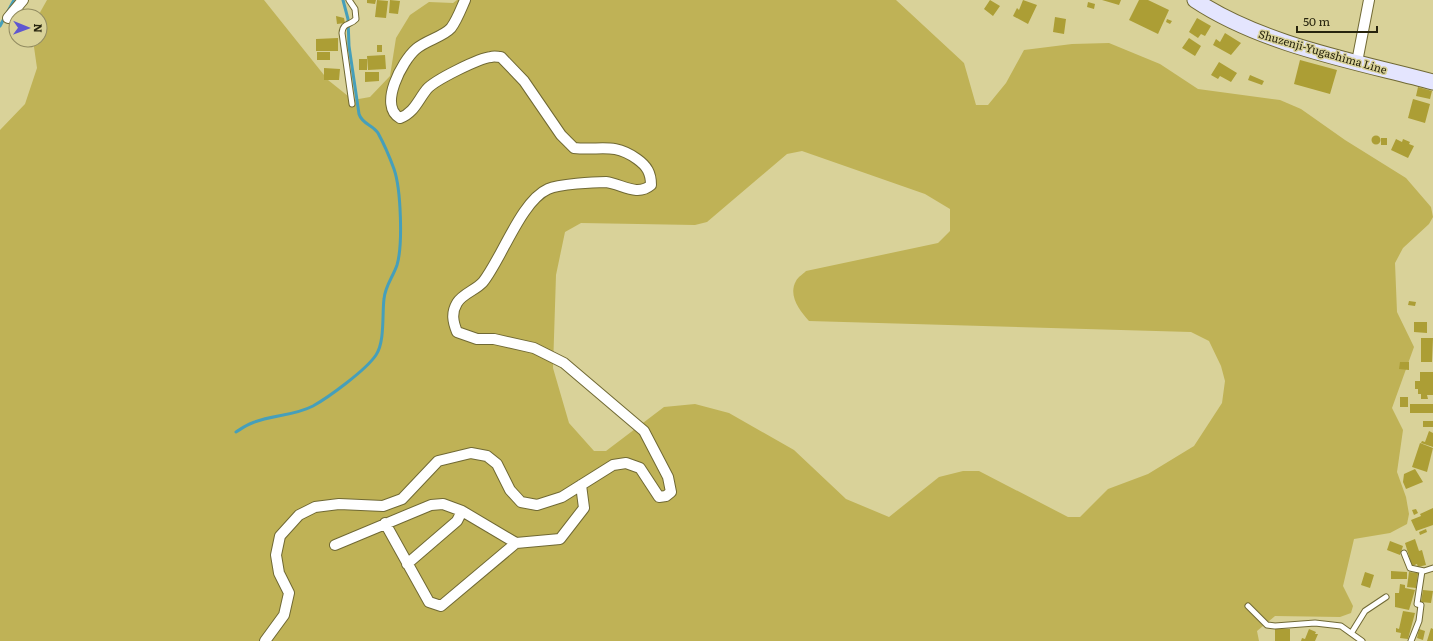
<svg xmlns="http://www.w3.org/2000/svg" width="1433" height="641" font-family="Literata,serif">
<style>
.green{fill:#bfb256;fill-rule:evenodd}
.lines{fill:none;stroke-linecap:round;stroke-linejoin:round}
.stream{stroke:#469fba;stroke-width:3}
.building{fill:#ac9e35}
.service-casing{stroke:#706934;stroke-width:7}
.minor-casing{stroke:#706934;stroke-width:12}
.secondary-casing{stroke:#706934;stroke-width:17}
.service{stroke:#fff;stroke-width:5}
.minor{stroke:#fff;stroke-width:10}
.secondary{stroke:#e4e5fe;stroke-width:15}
.labels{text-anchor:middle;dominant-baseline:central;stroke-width:3;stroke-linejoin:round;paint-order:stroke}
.street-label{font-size:11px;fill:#27240e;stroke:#d9d299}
</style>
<rect width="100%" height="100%" fill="#d9d299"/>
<path class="green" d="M47,0H264L328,80L353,100L370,97L390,76L396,38L410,15L429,2L453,3L457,0H896L964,63L976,105H988L1006,83L1024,50L1072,44L1109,43L1160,64L1198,89L1280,100L1301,109L1345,140L1406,178L1431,207L1433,217L1429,224L1403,248L1395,263L1397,312L1414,347L1392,408L1403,430L1397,472L1406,497L1409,514L1407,524L1390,533L1354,539L1343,586L1353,606L1351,613L1340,617L1275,616L1257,631L1259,641H0V130L25,104L37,68L33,40H40V16H38ZM802,151L925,194L950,209V231L938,243L806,271C803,274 798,277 796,281C788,295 799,310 809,321L1191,332L1209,341L1221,366L1225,381L1222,403L1194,446L1148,474L1108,489L1080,517H1068L979,471H963L939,477L889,517L846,499L794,450L729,413L695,404L664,407L606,451H594L569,423L553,368L556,275L565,232L581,223L695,225L707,222L787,154Z"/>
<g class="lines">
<path class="stream" d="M0,26L14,0
M236,432C241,429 246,425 252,423C271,415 294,416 313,406C329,397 366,370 376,355C385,342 382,314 384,299C385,286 393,277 397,265C403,245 401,189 394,169C390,158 384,144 378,133C373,125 362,124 359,114L349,46L348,19L343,0"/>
</g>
<path class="building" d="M367,0H376L375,4L367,3Z
M377,0L388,1L386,18L375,17Z
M390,0L400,1L398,14L389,13Z
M990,0L1000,6L993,16L984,9Z
M1023,0L1037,5L1028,24L1013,16L1017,8L1019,10Z
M1102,0H1121L1119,5Z
M1139,0H1148L1169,10L1158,34L1129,20Z
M1088,2L1095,4L1094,9L1087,7Z
M336,16L344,18L345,23L337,24Z
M1055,17L1066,19L1064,34L1053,32Z
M1197,18L1211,26L1205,36L1201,34L1198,38L1189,32Z
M1167,19L1172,21L1170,24L1166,22Z
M1225,33L1241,43L1231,55L1213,45L1216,39L1220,42Z
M338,38V51H316V39Z
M1189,38L1201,46L1195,56L1182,48Z
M377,45H382V52H377Z
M317,52H330V60H317Z
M385,55L386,69L368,70L367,56Z
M359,59H367V70H359Z
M1300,60L1337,70L1330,94L1294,84Z
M1219,62L1237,73L1231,82L1220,76L1218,79L1211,75Z
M324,68L340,69L339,80H324Z
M365,72H379V81L365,82Z
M1250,75L1264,81L1262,85L1248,80Z
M1418,87L1432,91L1430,99L1416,96Z
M1413,99L1430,104L1425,123L1408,118Z
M1371.5 140a4.5 4.5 0 1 1 9 0a4.5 4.5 0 1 1-9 0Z
M1381,138H1387V145H1381Z
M1396,139L1402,142L1403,139L1410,142L1409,144L1414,146L1408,158L1391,150Z
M1409,301L1416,302L1415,306L1408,305Z
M1414,322H1427V333L1414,332Z
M1421,338H1433L1432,362H1421Z
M1400,362H1409V370L1399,369Z
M1420,372H1433V395H1427L1428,399H1421V394H1418V389H1415V381H1420Z
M1400,397H1408V407H1400Z
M1410,404H1433V413H1410Z
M1423,421H1433V427H1423Z
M1429,431L1433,433V447L1421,443L1422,441L1425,442Z
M1420,443L1433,448L1427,472L1412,467Z
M1415,469L1423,482L1406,489L1403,482L1404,474Z
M1433,508V525L1416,531L1411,520L1421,516L1420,514Z
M1416,509L1418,513L1414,515L1412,510Z
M1426,529L1427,532L1420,535L1419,532Z
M1415,539L1419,551L1422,550L1426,565L1418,567L1417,564L1412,566L1405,543Z
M1390,541L1403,546L1400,555L1387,550Z
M1391,571L1407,572V579H1391Z
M1365,572L1374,575L1370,588L1361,585Z
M1409,572L1418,573L1416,588L1407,587Z
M1400,584L1405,585V588L1415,590L1409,610L1395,607V593H1399Z
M1423,590L1433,591L1431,603L1421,602Z
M1403,611L1415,613L1408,639L1400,638L1401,633L1396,632V628L1399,629Z
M1431,628L1433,629V641H1427Z
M1275,629H1290V641H1275Z
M1309,629L1316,632L1315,634H1318L1315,641H1301L1302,638L1305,639Z
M1419,629L1425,631L1423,640L1417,638Z"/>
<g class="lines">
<g class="service-casing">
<path id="service" d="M349,0L355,9L356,19C350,26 343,22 342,33L352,104
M1404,553L1410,568L1424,571L1433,568
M1248,606L1267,625L1275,626L1315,623L1341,626L1362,641
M1352,632L1365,611L1386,597
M1411,641L1419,621L1421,605L1417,604L1422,571"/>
</g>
<g class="minor-casing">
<path id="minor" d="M8,18L23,0
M1357,62L1369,0
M385,523L429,602L441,606L516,543
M335,545L431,505L443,504L462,511L516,543L560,539L584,508L581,485
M407,564L457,521L462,511
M265,641L284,615L289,593L279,573L276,555L280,536L299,515L315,507L339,504L383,506L402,499L438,461L471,453L487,456L497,464L510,490L521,502L537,505L562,497L613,465L626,463L640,468L659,497L666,496L671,492L668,477L644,431L564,363L534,348L494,339H477L457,332C453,322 451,313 457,303C462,294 476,290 483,282C502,258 521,201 548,189C559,184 594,182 606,182C622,184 637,197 651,185C651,173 647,166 637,159C613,142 600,151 574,148L561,135L524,81L501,57C498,57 494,56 491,57C479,58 435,80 427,89C418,100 414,113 400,118C378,106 402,61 416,49C426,40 443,37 451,28C457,20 461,9 465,0"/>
</g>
<g class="secondary-casing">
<path id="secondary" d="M1195,0C1263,45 1354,61 1433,82"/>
</g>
<use href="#service" class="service"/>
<use href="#minor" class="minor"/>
<use href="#secondary" class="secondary"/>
</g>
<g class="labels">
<g class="street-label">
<text transform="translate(1323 51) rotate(16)">Shuzenji-Yugashima Line</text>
</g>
</g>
<g transform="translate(28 28) rotate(91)"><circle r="19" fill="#d9d299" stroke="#928c61"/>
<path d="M0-3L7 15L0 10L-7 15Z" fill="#5f57d0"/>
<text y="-6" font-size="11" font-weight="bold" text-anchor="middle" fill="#27240e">N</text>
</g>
<path d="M1297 26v6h80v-6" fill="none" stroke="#27240e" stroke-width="2"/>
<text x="1303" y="26" font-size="12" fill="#27240e" stroke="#d9d299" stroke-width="3" paint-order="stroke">50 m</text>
</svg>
